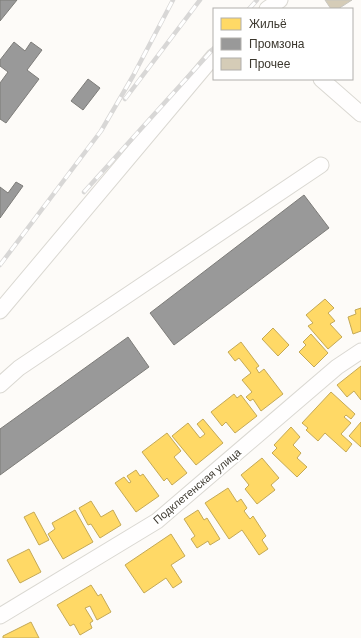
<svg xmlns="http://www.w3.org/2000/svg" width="361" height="638" font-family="'DM Sans',sans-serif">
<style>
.homes{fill:#ffd966;stroke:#c4a956}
.industry{fill:#999;stroke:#7d7c79}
.building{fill:#d5ccb7;stroke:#c8c6c0}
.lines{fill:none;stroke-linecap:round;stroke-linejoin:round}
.minor-casing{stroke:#dad8d2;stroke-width:17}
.minor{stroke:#fffefe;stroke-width:15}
.rail-casing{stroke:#d8d7d6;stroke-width:4.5}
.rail{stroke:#fff;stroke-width:3;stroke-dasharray:9;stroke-linecap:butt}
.labels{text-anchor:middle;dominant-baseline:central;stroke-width:4;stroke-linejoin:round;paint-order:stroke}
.street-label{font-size:11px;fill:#3c382f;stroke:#fff}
</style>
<rect width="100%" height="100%" fill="#fdfbf8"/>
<path class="homes" d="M325,299L334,308L328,313L335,321L330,324L342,337L328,349L308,326L313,323L306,315Z
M361,308V331L353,334L348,317L356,314L355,310Z
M273,328L289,345L278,356L262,339Z
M311,334L328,353L314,367L299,352L306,345L303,342Z
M241,342L259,366L256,368L259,373L264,369L283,394L261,411L253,399L250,401L246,397L252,392L242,380L251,373L239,358L235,361L228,352Z
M361,366V400L354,391L347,397L337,385Z
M331,392L355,414L351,419L346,415L344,417L351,423L341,434L352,444L346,452L325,433L318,441L306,430L308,428L302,423Z
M234,394L237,398L241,395L257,416L235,433L226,422L222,426L211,412Z
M203,419L223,443L196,465L172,436L188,423L200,438L205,434L197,424Z
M361,422V447L349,436Z
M291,427L300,437L293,445L301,453L297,458L307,467L297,477L272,453L277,448L274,445Z
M167,433L181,451L174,457L187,473L172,485L167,478L164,481L142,452Z
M262,458L279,478L271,485L275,490L257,504L245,489L249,485L241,475Z
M136,470L140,476L143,474L159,496L136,512L115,483L124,477L129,483L131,482L127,476Z
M228,488L237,502L241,499L247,508L244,511L250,519L253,516L266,536L262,540L268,549L259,555L242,530L229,539L205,503Z
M91,501L101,517L113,510L121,525L100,538L91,524L88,525L79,508Z
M75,510L93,542L63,559L48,534L55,529L52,523Z
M198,510L204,520L207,518L220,539L210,545L208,541L197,548L191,539L195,536L184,519Z
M34,512L49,540L39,545L24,517Z
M171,534L185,556L171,565L182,582L173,588L166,578L144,593L125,565Z
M29,549L41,572L20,583L7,560Z
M91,585L98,596L101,594L111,612L97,620L90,606L85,608L93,621L90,623L92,628L80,635L74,624L70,626L57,605Z
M31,622L39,638H3V636Z"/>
<path class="industry" d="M0,0H17L0,21Z
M14,42L25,51L31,42L42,50L27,70L39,79L6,123L0,119V83L8,72L0,66V60Z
M88,79L100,88L83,110L71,101Z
M16,182L23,186L0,218V187L8,193Z
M304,195L329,228L174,345L150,313Z
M128,337L149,367L0,475V429Z"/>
<path class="building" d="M325,0H352L338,9H331Z"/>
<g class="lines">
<g class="minor-casing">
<path id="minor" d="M267,9L280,0
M321,79L361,114
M0,311L214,56
M0,385L19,368L321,165
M0,616L157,521L337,367L361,351"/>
</g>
<use href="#minor" class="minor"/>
<g class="rail-casing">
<path id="rail" d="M249,9L257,0
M125,99L200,0
M84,192L214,48
M0,265L101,131L133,76L173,0"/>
</g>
<use href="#rail" class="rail"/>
</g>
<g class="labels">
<g class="street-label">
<text transform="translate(197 486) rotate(-40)">Подклетенская улица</text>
</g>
</g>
<rect x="213" y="8" width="140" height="72" fill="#ffffff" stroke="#b1afac"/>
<rect x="221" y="18" width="20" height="12" fill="#ffd966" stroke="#b1afac"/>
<text x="249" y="28" font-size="12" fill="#3c382f">Жильё</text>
<rect x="221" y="38" width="20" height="12" fill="#999999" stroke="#b1afac"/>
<text x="249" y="48" font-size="12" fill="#3c382f">Промзона</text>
<rect x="221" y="58" width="20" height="12" fill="#d5ccb7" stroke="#b1afac"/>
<text x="249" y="68" font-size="12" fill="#3c382f">Прочее</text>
</svg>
